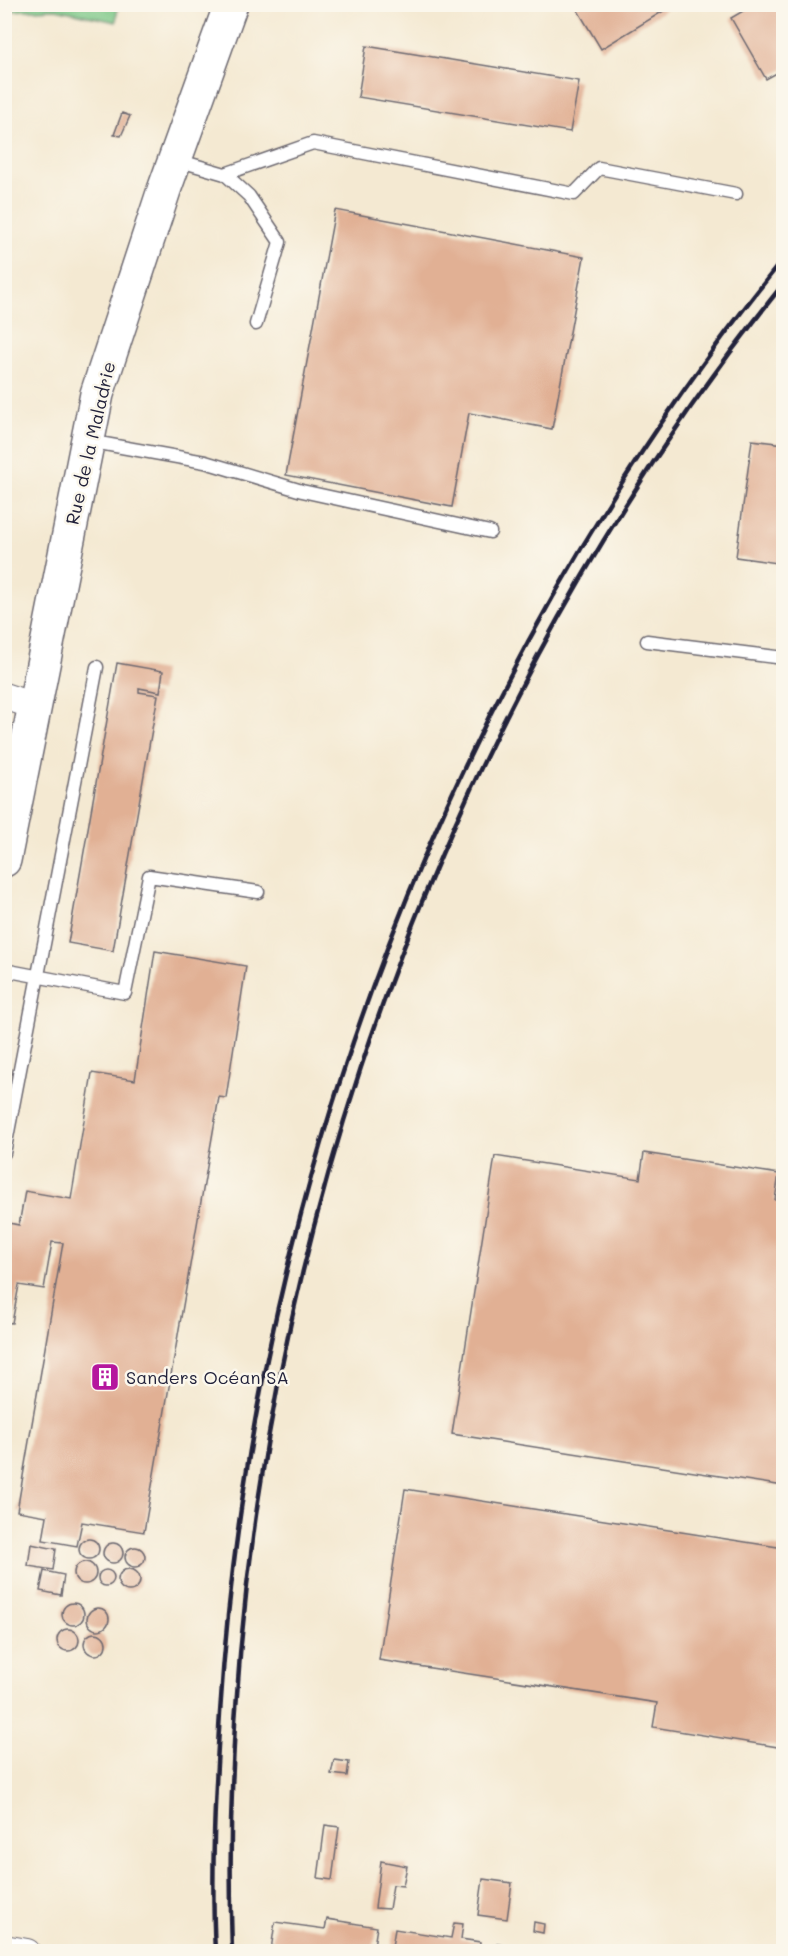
<svg xmlns="http://www.w3.org/2000/svg" width="788" height="1956" font-family="Mali,sans-serif">
<style>
.green{fill:#7cc786;stroke:#4f7460;stroke-width:1.5}
.building{fill:#e1b094}
.lines{fill:none;stroke-linecap:round;stroke-linejoin:round}
.lane-casing{stroke:#6c6870;stroke-width:15}
.street-casing{stroke:#6c6870;stroke-width:28}
.secondary-casing{stroke:#6c6870;stroke-width:36}
.lane{stroke:#fff;stroke-width:12}
.street{stroke:#fff;stroke-width:26}
.secondary{stroke:#fff;stroke-width:33}
.rail{stroke:#22223b;stroke-width:4.5}
.labels{text-anchor:middle;dominant-baseline:central;stroke-width:5;stroke-linejoin:round;paint-order:stroke}
.street-label{font-size:18px;fill:#22223b;stroke:#fbf7ec}
.poi-label{font-size:18px;fill:#22223b;stroke:#fbf7ec;text-anchor:start}
</style>
<rect width="100%" height="100%" fill="#fbf7ec"/>
<filter id="ink" filterUnits="userSpaceOnUse"><feTurbulence type="fractalNoise" baseFrequency=".0167" numOctaves="2"/><feDisplacementMap in="SourceGraphic" scale="12" xChannelSelector="R" yChannelSelector="G"/><feConvolveMatrix kernelMatrix="1 2 1 2 8 2 1 2 1" color-interpolation-filters="sRGB"/></filter>
<filter id="wash" filterUnits="userSpaceOnUse"><feTurbulence type="fractalNoise" baseFrequency=".008" numOctaves="4" result="noise"/><feDisplacementMap in="SourceGraphic" scale="24" xChannelSelector="R" yChannelSelector="G"/><feGaussianBlur stdDeviation="1.35" result="paint"/><feColorMatrix in="noise" values="0 0 0 0 0 0 0 0 0 0 0 0 0 0 0 0 0 1.4 0 .05"/><feComposite in="paint" operator="in"/></filter>
<g filter="url(#wash)">
<rect width="100%" height="100%" fill="#f4e9d2"/>
<path class="green" d="M4,5L5,4L118,5L116,22L56,9L5,11Z"/>
<g id="blocks">
<path class="building" d="M574,4H675L601,49Z
M755,4H784V69L766,79L731,18Z
M366,46L579,81L570,132L358,97Z
M122,113L130,116L121,136L114,135Z
M335,210L584,257L552,429L469,413L452,507L286,475Z
M752,440L784,444V564L736,557Z
M117,663L163,671L160,692L139,688V692L158,695L113,951L68,943Z
M155,951L246,966L226,1098L219,1097L144,1532L82,1522L77,1546L43,1540L47,1516L17,1511L63,1243L52,1242L44,1289L19,1285L12,1323L4,1322V1222L19,1225L25,1191L71,1199L92,1073L135,1080Z
M644,1153L779,1174L775,1200L784,1201V1486L452,1434L495,1156L640,1179Z
M405,1489L784,1548V1748L653,1727L657,1703L379,1660Z
M79 1549a10 10 0 1 1 20 0a10 10 0 1 1-20 0Z
M103 1553a10 10 0 1 1 20 0a10 10 0 1 1-20 0Z
M31,1544L56,1549L53,1570L28,1566Z
M125 1557a10 10 0 1 1 20 0a10 10 0 1 1-20 0Z
M74 1573a11 11 0 1 1 22 0a11 11 0 1 1-22 0Z
M118 1580a11 11 0 1 1 22 0a11 11 0 1 1-22 0Z
M98 1578a8 8 0 1 1 16 0a8 8 0 1 1-16 0Z
M44,1571L64,1575L61,1595L40,1591Z
M62 1614a11 11 0 1 1 22 0a11 11 0 1 1-22 0Z
M87 1619a11 11 0 1 1 22 0a11 11 0 1 1-22 0Z
M57 1640a11 11 0 1 1 22 0a11 11 0 1 1-22 0Z
M84 1644a11 11 0 1 1 22 0a11 11 0 1 1-22 0Z
M334,1760L349,1762L347,1776L331,1774Z
M325,1825L339,1827L332,1880L318,1878Z
M381,1861L407,1866L403,1886L393,1885L389,1909L375,1908Z
M483,1879L512,1883L507,1919L478,1915Z
M327,1919L377,1927L373,1952H284L271,1950L275,1922L325,1929Z
M534,1922L544,1924L543,1933L533,1931Z
M454,1923L463,1924L461,1939L480,1942L479,1952H391L395,1929L451,1938Z
M497,1944L539,1950V1952H496Z"/>
</g>
</g>
<g filter="url(#ink)">
<use href="#blocks" fill-opacity="0" stroke="#6c6870" stroke-width="1.5"/>
<g class="lines">
<g class="lane-casing">
<path id="lane" d="M177,160L225,174L249,196L280,242L256,324
M225,174L313,143L574,194L599,168L736,194
M88,441L205,462L302,491L490,532
M647,641L784,658
M4,970L125,993L149,876L258,892
M4,1153L97,667"/>
</g>
<g class="street-casing">
<path id="street" d="M4,696L34,706
M4,1948L27,1952"/>
</g>
<g class="secondary-casing">
<path id="secondary" d="M4,860L97,394L164,190L231,4"/>
</g>
<use href="#lane" class="lane"/>
<use href="#street" class="street"/>
<use href="#secondary" class="secondary"/>
<path class="rail" d="M215,1952C211,1872 215,1792 220,1713C253,1185 451,670 784,258
M232,1952C212,1357 411,747 784,283"/>
</g>
</g>
<defs>
<g id="building-square" transform="scale(1.5)"><rect x="-9" y="-9" width="18" height="18" rx="4" fill="#b5179e" stroke="#fbf7ec"/><path d="M-4-6H4V6H1V3H-1V6H-4ZM-2.5-4.3h1.7v1.8h-1.7ZM.8-4.3h1.7v1.8H.8ZM-2.5-1h1.7V.8h-1.7ZM.8-1h1.7V.8H.8Z" fill="#fff"/></g>
</defs>
<g fill-rule="evenodd">
<use href="#building-square" x="105" y="1377"/>
</g>
<g class="labels">
<g class="street-label">
<text transform="translate(90 443) rotate(-77)">Rue de la Maladrie</text>
</g>
<g class="poi-label">
<text x="126" y="1377">Sanders Océan SA</text>
</g>
</g>
<rect width="788" height="1956" fill="none" stroke="#fbf7ec" stroke-width="24"/>
</svg>
